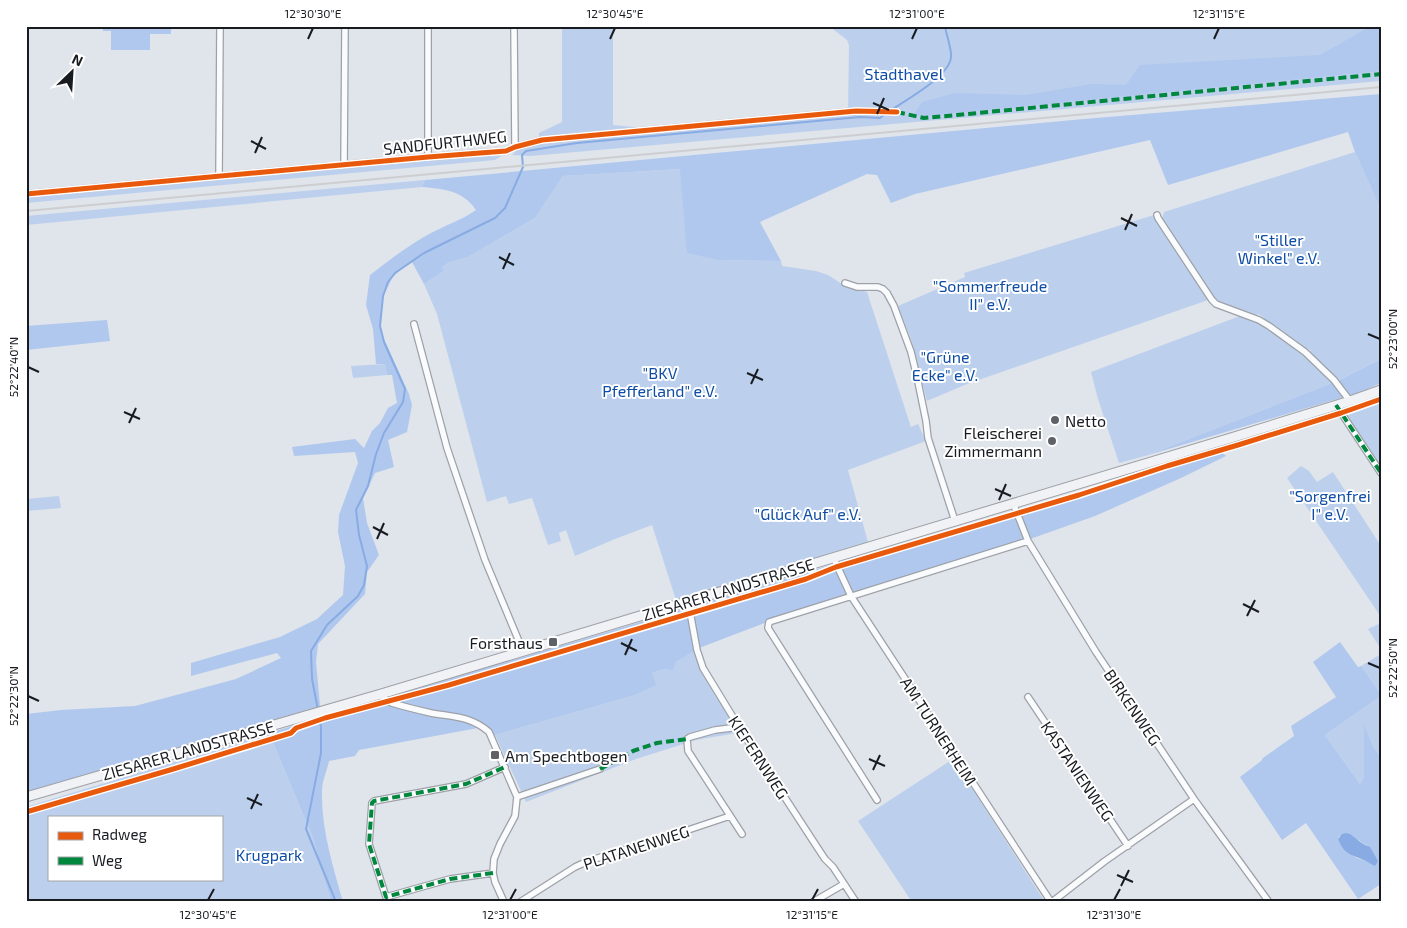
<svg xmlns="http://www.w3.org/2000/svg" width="1407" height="928" font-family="'Exo 2',sans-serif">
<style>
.green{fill:#bcd0ee;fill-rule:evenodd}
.forest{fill:#b0c8ee;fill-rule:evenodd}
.water{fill:#88abe3}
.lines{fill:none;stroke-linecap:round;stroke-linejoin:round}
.stream{stroke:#88abe3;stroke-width:2}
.street-casing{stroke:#9ea1a7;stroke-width:8}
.secondary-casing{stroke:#9ea1a7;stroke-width:11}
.street{stroke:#fafbfc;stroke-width:5.5}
.secondary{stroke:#f1f2f5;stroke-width:9}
.rail{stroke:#cdced0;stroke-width:2}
.quiet{stroke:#00873e;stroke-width:4;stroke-dasharray:8 4;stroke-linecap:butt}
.cycleway-casing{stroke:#fff;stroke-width:8}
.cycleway{stroke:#e8590c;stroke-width:5}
.ticks{fill:none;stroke:#181b20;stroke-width:2}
.poi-dot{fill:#5e6167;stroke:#fff;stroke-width:2}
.labels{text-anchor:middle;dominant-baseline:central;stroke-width:4;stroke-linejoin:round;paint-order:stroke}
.park-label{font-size:16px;fill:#0e4da6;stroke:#fff}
.street-label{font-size:16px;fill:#181b20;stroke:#fff}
.poi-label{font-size:16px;fill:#181b20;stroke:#fff;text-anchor:start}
.neatline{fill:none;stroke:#181b20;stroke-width:2}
.ticks-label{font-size:12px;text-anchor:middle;fill:#181b20}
</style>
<rect width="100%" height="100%" fill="#e0e4eb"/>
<path class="green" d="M562,26H613V125L644,128L539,139V133L562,122Z
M829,26H1381V81L530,156L512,155L518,149L540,142L848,115L849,45L847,40Z
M1355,152L1381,208V359L1338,381L1308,353L1311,351L1309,349L1305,350L1264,319L1263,317L1258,314L1256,315L1216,301L1162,219L1164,212Z
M491,155L501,156L495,160L26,203V197L428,159Z
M680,169L719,260L781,261L782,266L816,271L828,275L845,286L867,292L910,424L911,427L918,424L926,441L848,470L868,542L676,600L652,525L615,539L575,556L566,530L559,533L561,541L548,545L532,498L509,504L506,496L487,502L437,314L424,284L444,271L442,267L448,263L468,257L535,218L563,176Z
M425,180L422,187L26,225V216Z
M1154,215L1208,300L967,384L927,401L911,339L898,306L965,277L964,273Z
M1240,316L1268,327L1301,351L1302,355L1308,358L1332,383L1145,456L1119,463L1098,399L1091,372Z
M385,364L387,375L353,378L351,366Z
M1381,402V469L1346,416Z
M1301,466L1309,471L1317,482L1333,472L1381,546V617L1287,478Z
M59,496L61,508L26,511V499Z
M1381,623V649L1368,629Z
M695,650L699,666L721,702L737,733L696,740L636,759L526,802L495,735L632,696L652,673L665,669Z
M1381,654V694L1361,666Z
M1381,696V758L1373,746L1364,726V777L1360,784L1325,735Z
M269,733L313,838L331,902H26V807ZM49,817H221V879H49Z
M953,759L1045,902H912L858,821Z"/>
<path class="forest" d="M103,26H171V34H150V50H111V31H103Z
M1371,26H1381V71L924,116L914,114L922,102L955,93L1025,95L1092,84L1126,85L1140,65L1320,55Z
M1381,94V209L1355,152L1348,132L1168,185L1150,140L915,194L891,203L877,175L867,174L760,222L781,261L719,260L687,253L680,169L563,176L535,218L468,257L448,263L442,267L444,271L424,284L412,262L402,268L392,278L384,295L380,328L384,339L409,394L412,405L407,432L388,440L394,467L375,473L363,498L367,523L379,555L367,572L365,594L318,644L316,662L320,706L26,792V714L61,710L135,706L236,679L281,658L277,653L191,676V663L280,637L317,619L343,595L345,566L338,532L339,515L358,463L355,452L294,456L292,447L355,439L364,448L372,431L380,423L388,408L397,403L392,375H387L385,364H376L373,329L366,305L370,275C389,260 409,245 431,233C446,225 462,220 476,210C462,190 444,189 422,187L425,180L1084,119Z
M107,320L110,341L26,350V326Z
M1381,359V383L1351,396L1338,381Z
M1332,383L1344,397L1145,456Z
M1221,451L1226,456L1181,478L1095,516L1033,538L770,621L699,648L676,662L673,670L665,669L652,673L656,685L632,696L495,735L478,728L359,750L355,756L329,761C327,771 322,781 322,791C321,829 333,866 343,902H331L313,838L269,733L1035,504H1043Z
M1340,642L1358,667L1361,666L1381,694V696L1325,735L1360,784L1364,777V725L1373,746L1381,758V884L1358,899L1306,823L1282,840L1240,777L1261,761L1263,758L1294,736L1291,726L1336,697L1313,662ZM1339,836L1359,840L1363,844L1367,845L1378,861C1361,863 1345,855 1338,839Z"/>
<path class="water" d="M1346,833L1350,834L1363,844L1370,847L1378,861L1375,866C1372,865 1370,863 1368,862C1353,854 1345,857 1338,839L1342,834Z"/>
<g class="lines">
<path class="stream" d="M891,110C906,100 950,76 951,57C952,50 946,34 945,26
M318,710L312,679L311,651L327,625L358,596L364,585L367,566L359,535L356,510L368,486L376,454L384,433L403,402L405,389L384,342L380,326L383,296L388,282L395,273L424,253L495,218L505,208L523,167L522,155L526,151L577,143L860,117L880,118L885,114
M319,714L321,727V753L306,829L336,902"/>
<g class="street-casing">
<path id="street" d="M514,26L515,147
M428,157V26
M344,165L345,26
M219,176L220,26
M26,194L428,157L506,151L515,147L542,140L856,111L897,112
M1157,215L1158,218L1212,300L1216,304L1259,320L1269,326L1305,352L1334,380L1350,401
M845,283L857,287H878L883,289L887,293L894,306L911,352L917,377L926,421L928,438L955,521
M414,324L447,448L485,560L523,651
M1336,405L1381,473
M1013,503L1028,541L1096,652L1194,799L1269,902
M833,557L851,596L1051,902
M688,601L697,650L703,668L739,727L819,850L825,859L833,867L856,902
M381,694L387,701L392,703C405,707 418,710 431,713C453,717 471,716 489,732L517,797L515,816L500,844L494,859L493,873L495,882L504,902
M1028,697L1128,846
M739,727L715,730L690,737L687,739L688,751L742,834
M517,797L600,769
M877,800L768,628L769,622L1028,541
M493,873L450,879L386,897L369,844L372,803L374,801L466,784L505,767
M520,902L575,867L588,861L664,838L730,816
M813,902L844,884
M1052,902L1105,861L1194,799"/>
</g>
<g class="secondary-casing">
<path id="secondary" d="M26,797L381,694L1234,437L1350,401L1381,390"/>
</g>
<use href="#street" class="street"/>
<use href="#secondary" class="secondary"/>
<path class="rail" d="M26,211L1381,87"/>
<path class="quiet" d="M897,112L924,118L957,115L1381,74
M1336,405L1381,473
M600,769L633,751L657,743L687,739
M493,873L450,879L386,897L369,844L372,803L374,801L466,784L505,767"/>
<g class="cycleway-casing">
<path id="cycleway" d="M26,194L428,157L506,151L515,147L542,140L856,111L897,112
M26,812L170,770L291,733L296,728L325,718L449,685L806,579L836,567L1079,495L1167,466L1238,445L1341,413L1381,399"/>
</g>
<use href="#cycleway" class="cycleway"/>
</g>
<path class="ticks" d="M308,39L313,28M610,39L615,28M912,39L917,28M1214,39L1219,28M873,103L889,110M877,114L884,98M251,141L266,149M255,153L262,137M1121,218L1137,226M1125,230L1132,214M499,257L514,265M503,269L510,253M1368,334L1380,339M28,367L39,372M747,373L763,380M751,384L758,369M124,412L140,419M129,423L136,408M995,489L1011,496M999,500L1006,484M373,527L388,535M377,539L384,523M1243,604L1259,612M1247,616L1255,600M621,643L637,651M625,655L632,639M1368,663L1380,668M28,696L39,701M869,759L885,766M873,770L880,755M247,798L262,805M251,809L258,794M1117,875L1133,882M1121,886L1129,870M208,900L214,889M510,900L516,889M812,900L818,889M1114,900L1120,889"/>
<g class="poi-dot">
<circle cx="1055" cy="420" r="5"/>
<circle cx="1052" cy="441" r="5"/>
<rect x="548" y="637" width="10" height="10" rx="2.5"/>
<rect x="490" y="750" width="10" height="10" rx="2.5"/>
</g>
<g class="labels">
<g class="park-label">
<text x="904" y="73">Stadthavel</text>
<text x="1279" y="239">"Stiller<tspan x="1279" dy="18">Winkel" e.V.</tspan></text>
<text x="990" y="285">"Sommerfreude<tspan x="990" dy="18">II" e.V.</tspan></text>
<text x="945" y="356">"Grüne<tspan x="945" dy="18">Ecke" e.V.</tspan></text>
<text x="660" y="372">"BKV<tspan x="660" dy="18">Pfefferland" e.V.</tspan></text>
<text x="1330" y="495">"Sorgenfrei<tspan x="1330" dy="18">I" e.V.</tspan></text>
<text x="808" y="513">"Glück Auf" e.V.</text>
<text x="269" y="854">Krugpark</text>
</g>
<g class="street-label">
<text transform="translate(445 142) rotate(-6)">SANDFURTHWEG</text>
<text transform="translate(728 589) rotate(-17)">ZIESARER LANDSTRASSE</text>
<text transform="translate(1133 707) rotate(56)">BIRKENWEG</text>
<text transform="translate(939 731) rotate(57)">AM TURNERHEIM</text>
<text transform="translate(188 750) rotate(-16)">ZIESARER LANDSTRASSE</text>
<text transform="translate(759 757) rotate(57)">KIEFERNWEG</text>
<text transform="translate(1078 771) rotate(56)">KASTANIENWEG</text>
<text transform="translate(636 847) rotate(-18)">PLATANENWEG</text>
</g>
<g class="poi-label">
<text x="1065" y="420">Netto</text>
<text x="1042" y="432" text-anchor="end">Fleischerei<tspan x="1042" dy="18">Zimmermann</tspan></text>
<text x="543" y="642" text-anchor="end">Forsthaus</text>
<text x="505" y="755">Am Spechtbogen</text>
</g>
</g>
<rect width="1407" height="928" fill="none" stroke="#ffffff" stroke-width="55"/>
<rect x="48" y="816" width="175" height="65" fill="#ffffff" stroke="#a3a4a6"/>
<rect x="58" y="832" width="25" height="8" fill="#e8590c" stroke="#a3a4a6"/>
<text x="92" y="840" font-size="15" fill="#181b20">Radweg</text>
<rect x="58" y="857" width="25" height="8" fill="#00873e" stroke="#a3a4a6"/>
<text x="92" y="866" font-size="15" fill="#181b20">Weg</text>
<g transform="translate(72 72) rotate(25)" stroke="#ffffff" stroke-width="4" paint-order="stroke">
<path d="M0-4L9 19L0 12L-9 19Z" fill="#181b20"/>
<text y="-8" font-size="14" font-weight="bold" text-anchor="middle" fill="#181b20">N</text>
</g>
<rect x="28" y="28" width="1352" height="872" class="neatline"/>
<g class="ticks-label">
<text x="313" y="18">12°30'30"E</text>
<text x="615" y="18">12°30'45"E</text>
<text x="917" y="18">12°31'00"E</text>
<text x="1219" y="18">12°31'15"E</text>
<text transform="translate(1393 339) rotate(-90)" y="4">52°23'00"N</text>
<text transform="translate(14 367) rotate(-90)" y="4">52°22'40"N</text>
<text transform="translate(1393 668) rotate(-90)" y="4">52°22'50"N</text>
<text transform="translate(14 696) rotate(-90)" y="4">52°22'30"N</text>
<text x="208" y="919">12°30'45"E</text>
<text x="510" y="919">12°31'00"E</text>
<text x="812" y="919">12°31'15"E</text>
<text x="1114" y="919">12°31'30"E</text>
</g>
</svg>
